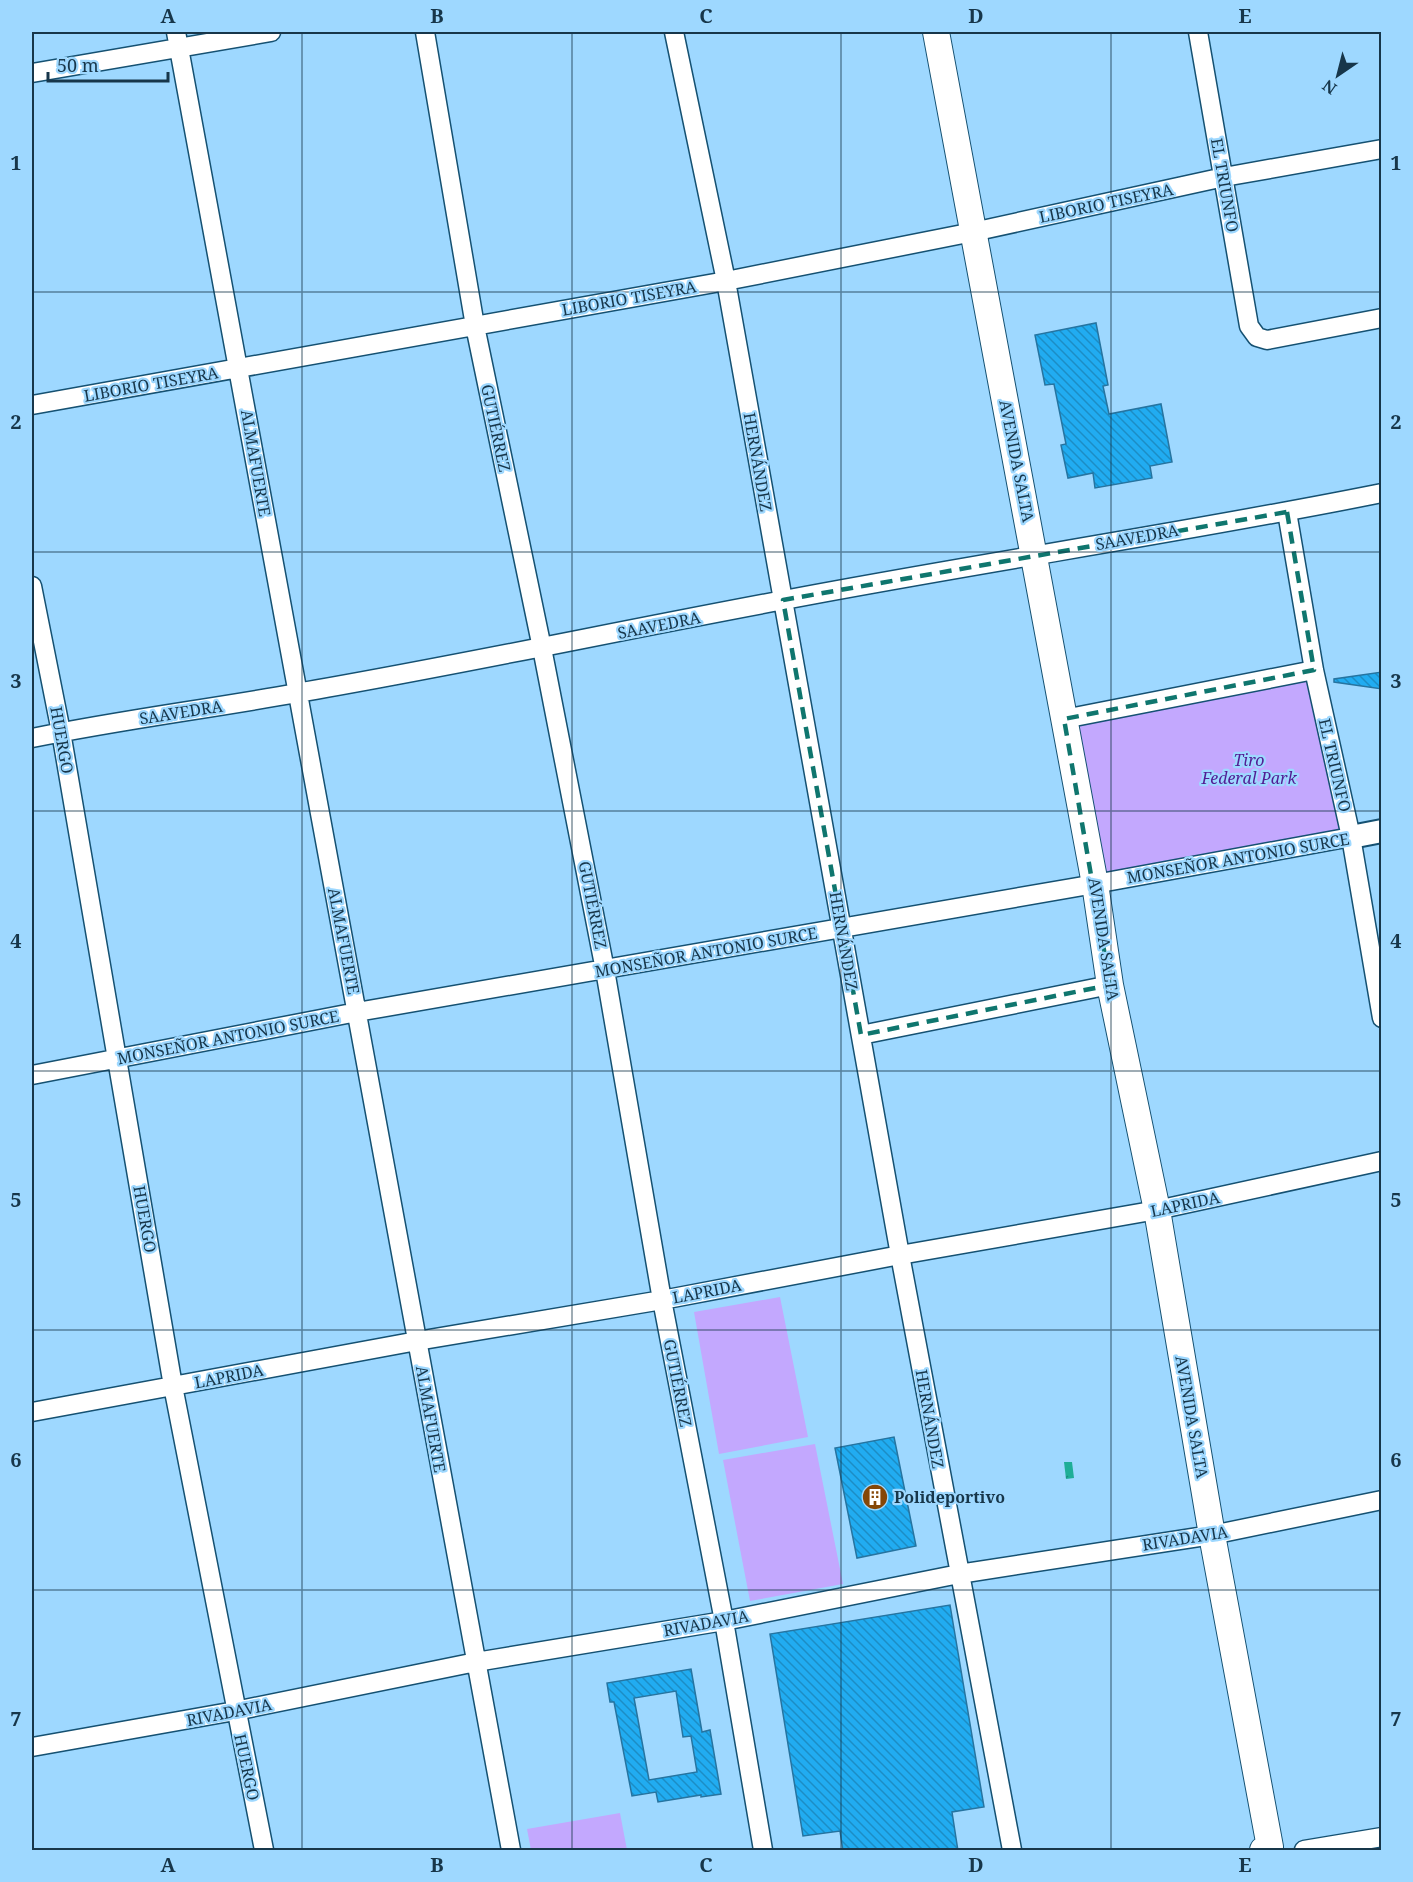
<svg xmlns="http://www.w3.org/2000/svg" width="1413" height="1882" font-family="'Noto Serif',serif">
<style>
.green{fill:#c3a8fe}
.water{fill:url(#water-ripples)}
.building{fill:url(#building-back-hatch);stroke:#2674a0;stroke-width:1.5;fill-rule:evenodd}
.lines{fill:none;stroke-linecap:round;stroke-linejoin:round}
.minor-casing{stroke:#155172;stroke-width:21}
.tertiary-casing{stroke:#155172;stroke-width:26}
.secondary-casing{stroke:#155172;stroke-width:28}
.minor{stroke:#fff;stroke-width:18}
.tertiary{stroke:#fff;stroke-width:22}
.secondary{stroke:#fff;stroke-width:26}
.marked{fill:none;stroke:#0f766e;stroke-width:4.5;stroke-dasharray:12 8;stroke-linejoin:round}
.grid{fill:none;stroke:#17364a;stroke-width:1.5;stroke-opacity:0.55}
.labels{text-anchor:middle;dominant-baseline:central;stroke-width:4.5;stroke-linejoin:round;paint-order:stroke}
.street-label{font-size:16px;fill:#17364a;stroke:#9ed8ff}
.park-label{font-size:16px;font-style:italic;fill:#521c93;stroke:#9ed8ff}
.poi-label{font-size:16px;font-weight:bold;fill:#17364a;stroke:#9ed8ff;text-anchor:start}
.neatline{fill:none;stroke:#17364a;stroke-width:2}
.grid-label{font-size:20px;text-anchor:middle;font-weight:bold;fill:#17364a}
</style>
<defs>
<pattern id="water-ripples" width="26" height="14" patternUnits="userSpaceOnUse" patternTransform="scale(1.5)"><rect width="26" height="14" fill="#1fae97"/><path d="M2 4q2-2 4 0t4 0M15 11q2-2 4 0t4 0" fill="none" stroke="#1a8e7d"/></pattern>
<pattern id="building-back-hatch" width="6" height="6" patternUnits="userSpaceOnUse" patternTransform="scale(1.5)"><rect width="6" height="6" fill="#21acf1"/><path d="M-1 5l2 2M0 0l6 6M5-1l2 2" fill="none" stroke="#1c8dc5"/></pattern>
</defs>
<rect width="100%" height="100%" fill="#9ed8ff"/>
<path class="green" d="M1314,670L1351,837L1095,884L1064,719Z
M780,1297L808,1437L719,1454L694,1312Z
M815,1444L843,1584L750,1601L723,1460Z
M620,1813L627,1850H531L527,1829Z"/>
<path class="water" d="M1064,1462H1072L1074,1478L1066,1479Z"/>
<path class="building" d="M1096,323L1108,385L1103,386L1109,414L1161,404L1172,462L1150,466L1152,478L1095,488L1093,473L1068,478L1061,445L1066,444L1054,384L1045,385L1035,335Z
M1382,672V689L1334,682V679Z
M894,1437L916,1546L857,1558L835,1448Z
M950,1605L984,1807L952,1812L958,1851H843L840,1831L803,1836L770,1634Z
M691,1669L702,1732L710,1730L721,1794L701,1797V1795L658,1802L656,1792L632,1796L614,1702H610L607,1683ZM676,1691L683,1737L691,1736L697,1772L649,1780L634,1698Z"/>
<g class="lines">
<g class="minor-casing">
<path id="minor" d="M176,32L511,1850
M425,32L475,326L542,648L605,970L662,1300L724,1621L763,1850
M674,32L726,281L900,1255L1012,1850
M1198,32L1249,326L1257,337L1267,340L1382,318
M32,73L271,32
M32,405L726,281L973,232L1224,177L1382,149
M1287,512L1314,670L1351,837L1382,1018
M32,586L61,732L173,1386L264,1850
M1064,719L1314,670
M32,738C119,720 208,709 297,693C460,665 622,630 784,600C983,562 1183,533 1382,493
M861,1035L1110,985
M32,1075L357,1012L1095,884L1351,837
M32,1412L417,1341L662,1300L900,1255L1157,1210L1382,1161
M32,1747L235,1711L476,1662L724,1621L959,1574L1212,1535L1382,1500
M1304,1850L1382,1837"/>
</g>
<g class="tertiary-casing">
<path id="tertiary" d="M1351,837L1382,831"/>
</g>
<g class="secondary-casing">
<path id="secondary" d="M936,32L1095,884L1110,985L1157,1210L1212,1535L1270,1847L1263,1850"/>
</g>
<use href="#minor" class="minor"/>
<use href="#tertiary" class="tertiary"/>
<use href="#secondary" class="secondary"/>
</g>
<path class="marked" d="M1287,512L1314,670L1064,719L1110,985L861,1035L783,600Z"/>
<path class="grid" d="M302,32V1850M572,32V1850M841,32V1850M1111,32V1850M32,292H1382M32,552H1382M32,811H1382M32,1071H1382M32,1330H1382M32,1590H1382"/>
<defs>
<g id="building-disc" transform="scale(1.35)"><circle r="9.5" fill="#854707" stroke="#9ed8ff"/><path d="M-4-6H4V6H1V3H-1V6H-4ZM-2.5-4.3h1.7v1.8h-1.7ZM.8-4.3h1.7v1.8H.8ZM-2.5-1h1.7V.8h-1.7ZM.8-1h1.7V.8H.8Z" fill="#fff"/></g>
</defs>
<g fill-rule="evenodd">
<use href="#building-disc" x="875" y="1497"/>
</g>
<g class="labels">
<g class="street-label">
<text transform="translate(1225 185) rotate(80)">EL TRIUNFO</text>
<text transform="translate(1106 203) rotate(-12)">LIBORIO TISEYRA</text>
<text transform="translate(629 298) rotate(-10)">LIBORIO TISEYRA</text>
<text transform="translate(151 384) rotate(-10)">LIBORIO TISEYRA</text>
<text transform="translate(496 428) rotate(78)">GUTIÉRREZ</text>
<text transform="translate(1017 461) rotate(79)">AVENIDA SALTA</text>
<text transform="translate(758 462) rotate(80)">HERNÁNDEZ</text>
<text transform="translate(256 463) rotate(80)">ALMAFUERTE</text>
<text transform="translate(1137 537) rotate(-10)">SAAVEDRA</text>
<text transform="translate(659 625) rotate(-11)">SAAVEDRA</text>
<text transform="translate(181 712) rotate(-9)">SAAVEDRA</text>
<text transform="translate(62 740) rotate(80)">HUERGO</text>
<text transform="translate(1335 765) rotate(77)">EL TRIUNFO</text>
<text transform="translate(1238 858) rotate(-10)">MONSEÑOR ANTONIO SURCE</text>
<text transform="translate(593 905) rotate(79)">GUTIÉRREZ</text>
<text transform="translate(1104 939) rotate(81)">AVENIDA SALTA</text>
<text transform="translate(344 941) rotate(79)">ALMAFUERTE</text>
<text transform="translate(844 941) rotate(80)">HERNÁNDEZ</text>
<text transform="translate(706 952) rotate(-10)">MONSEÑOR ANTONIO SURCE</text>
<text transform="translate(228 1037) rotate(-11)">MONSEÑOR ANTONIO SURCE</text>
<text transform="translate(1185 1204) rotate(-12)">LAPRIDA</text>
<text transform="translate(145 1219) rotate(80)">HUERGO</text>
<text transform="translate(707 1291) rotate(-11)">LAPRIDA</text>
<text transform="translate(229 1376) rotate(-11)">LAPRIDA</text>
<text transform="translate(678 1383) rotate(79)">GUTIÉRREZ</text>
<text transform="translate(1192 1417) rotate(80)">AVENIDA SALTA</text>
<text transform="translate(431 1419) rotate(80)">ALMAFUERTE</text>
<text transform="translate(930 1419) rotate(80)">HERNÁNDEZ</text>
<text transform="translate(1185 1538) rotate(-9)">RIVADAVIA</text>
<text transform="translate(706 1623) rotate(-10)">RIVADAVIA</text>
<text transform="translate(229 1712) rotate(-11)">RIVADAVIA</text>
<text transform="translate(247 1767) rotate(78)">HUERGO</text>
</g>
<g class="park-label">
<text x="1249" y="760">Tiro<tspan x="1249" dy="18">Federal Park</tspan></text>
</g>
<g class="poi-label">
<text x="894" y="1497">Polideportivo</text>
</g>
</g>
<rect width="1413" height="1882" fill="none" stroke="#9ed8ff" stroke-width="66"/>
<g transform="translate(1338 75) rotate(215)" stroke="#9ed8ff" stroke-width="4.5" paint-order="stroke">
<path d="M0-4.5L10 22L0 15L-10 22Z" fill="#17364a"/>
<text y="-9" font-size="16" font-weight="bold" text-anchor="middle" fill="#17364a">N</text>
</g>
<path d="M48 72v9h120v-9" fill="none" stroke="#17364a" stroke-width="3"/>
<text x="57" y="72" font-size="18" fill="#17364a" stroke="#9ed8ff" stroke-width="4.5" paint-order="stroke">50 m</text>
<rect x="33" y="33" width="1347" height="1816" class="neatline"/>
<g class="grid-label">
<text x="168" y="23">A</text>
<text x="437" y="23">B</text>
<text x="706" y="23">C</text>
<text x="976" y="23">D</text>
<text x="1245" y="23">E</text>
<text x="16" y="170">1</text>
<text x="1396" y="170">1</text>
<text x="16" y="429">2</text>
<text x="1396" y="429">2</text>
<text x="16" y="688">3</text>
<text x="1396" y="688">3</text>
<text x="16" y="948">4</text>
<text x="1396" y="948">4</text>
<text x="16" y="1207">5</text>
<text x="1396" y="1207">5</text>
<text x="16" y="1467">6</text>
<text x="1396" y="1467">6</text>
<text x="16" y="1726">7</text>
<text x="1396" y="1726">7</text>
<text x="168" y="1872">A</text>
<text x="437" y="1872">B</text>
<text x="706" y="1872">C</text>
<text x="976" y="1872">D</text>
<text x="1245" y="1872">E</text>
</g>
</svg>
